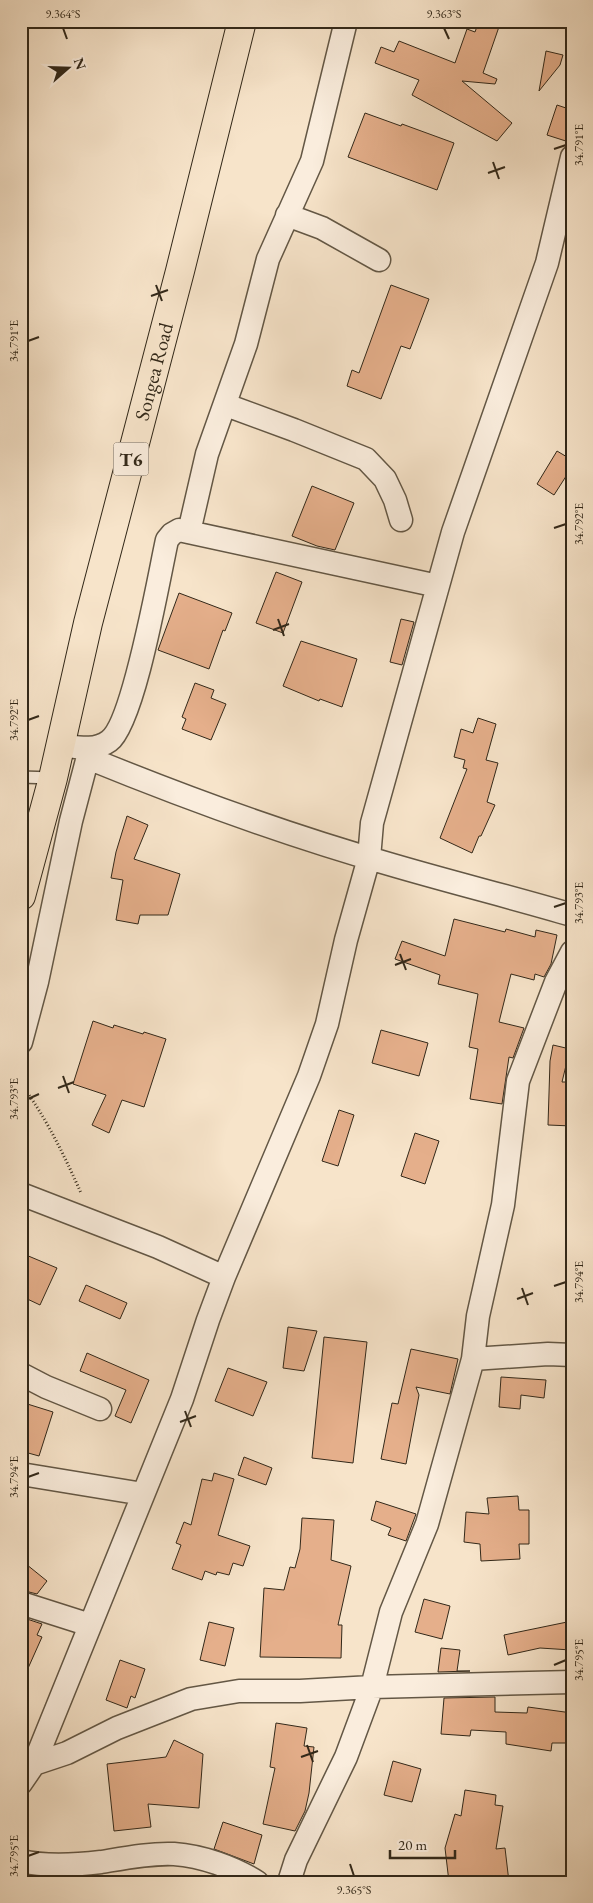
<svg xmlns="http://www.w3.org/2000/svg" width="593" height="1903" font-family="'EB Garamond',serif">
<style>
.building{fill:#e5af8b;stroke:#322819}
.lines{fill:none;stroke-linecap:round;stroke-linejoin:round}
.lane-casing{stroke:#635745;stroke-width:14}
.street-casing{stroke:#635745;stroke-width:25}
.highway-casing{stroke:#322819;stroke-width:30}
.path{stroke:#322819;stroke-width:3;stroke-dasharray:1 2.5;stroke-linecap:butt}
.lane{stroke:#faeddd;stroke-width:11}
.street{stroke:#faeddd;stroke-width:22}
.highway{stroke:#f7e4ca;stroke-width:28}
.ticks{fill:none;stroke:#322819;stroke-width:2}
.labels{text-anchor:middle;dominant-baseline:central;stroke-width:4;stroke-linejoin:round;paint-order:stroke}
.shield{fill:#faeddd;stroke:#6e6354;stroke-width:1}
.shield-label{font-size:19px;font-weight:bold;fill:#322819}
.street-label{font-size:20px;fill:#322819;stroke:#faeddd}
.neatline{fill:none;stroke:#322819;stroke-width:2}
.ticks-label{font-size:12px;text-anchor:middle;fill:#322819}
</style>
<rect width="100%" height="100%" fill="#f7e4ca"/>
<filter id="stains"><feTurbulence type="fractalNoise" baseFrequency=".004" numOctaves="4"/><feColorMatrix values="0 0 0 0 .2 0 0 0 0 .09 0 0 0 0 .02 0 0 0 .5 -.17"/></filter>
<radialGradient id="worn" r=".72"><stop offset=".6" stop-color="#630" stop-opacity="0"/><stop offset="1" stop-color="#630" stop-opacity=".3"/></radialGradient>
<path class="building" d="M479,21H501L483,73L497,79L495,84L462,81L512,123L497,141L412,95L419,80L375,63L381,47L394,52L399,41L455,63L467,29L475,32Z
M546,51L563,55L560,65L539,91Z
M557,105L572,110V143L547,135Z
M365,113L401,126L402,124L454,143L437,190L348,157Z
M391,285L429,299L410,349L401,346L381,399L347,386L352,370L359,373Z
M557,451L572,460V467L554,495L537,484Z
M312,486L354,503L335,550L317,546L292,536Z
M276,572L302,582L283,633L256,623Z
M179,593L232,613L225,631L223,630L209,669L158,650Z
M401,619L414,622L402,665L390,662Z
M301,641L357,659L342,707L320,699L319,701L283,686Z
M195,683L214,690L211,698L226,704L211,740L182,729L186,719L182,717Z
M478,718L496,724L486,760L498,763L487,802L495,805L481,836H479L472,853L440,838L467,769L463,768L465,760L454,757L461,729L473,733Z
M127,816L148,825L134,859L180,874L168,915H140L138,924L116,920L123,880L111,878L116,852Z
M454,919L505,932L506,929L535,937L536,930L557,935L551,964L544,977L535,974L534,980L511,974L499,1022L524,1028L513,1058L509,1057L502,1104L470,1099L478,1049L469,1047L478,994L438,984L440,975L395,959L402,941L445,956Z
M93,1021L113,1028L114,1025L143,1034L144,1032L166,1039L144,1107L122,1100L109,1133L92,1125L106,1095L73,1084Z
M381,1030L428,1043L419,1076L372,1063Z
M553,1045L570,1049L562,1082H572V1126L548,1125L550,1061Z
M339,1110L354,1115L338,1166L322,1161Z
M415,1133L439,1141L425,1184L401,1176Z
M26,1255L57,1268L40,1305L21,1296V1265Z
M86,1285L127,1303L120,1319L79,1301Z
M288,1327L317,1331L304,1371L283,1368Z
M324,1337L367,1342L353,1463L312,1458Z
M411,1349L458,1359L450,1394L416,1387L419,1395L406,1464L381,1459L392,1403L398,1404Z
M87,1353L149,1380L131,1423L115,1416L126,1390L80,1371Z
M228,1368L267,1382L253,1416L215,1401Z
M501,1377L546,1380L544,1398L521,1395L520,1409L499,1407Z
M21,1402L53,1412L39,1456L21,1451Z
M244,1457L272,1468L266,1485L238,1475Z
M214,1473L234,1479L218,1535L250,1546L243,1566L233,1563L229,1575L217,1572L216,1575L205,1571L202,1580L172,1569L181,1545L176,1543L184,1522L191,1525L202,1479L212,1481Z
M518,1496L519,1510H529V1544H519L520,1559L481,1561L480,1544L464,1542L466,1512L489,1514L487,1498Z
M376,1501L416,1514L406,1541L388,1535L391,1528L371,1520Z
M302,1518L334,1520L331,1560L351,1566L338,1625H342L341,1658L260,1657L264,1588L284,1590L290,1567L295,1568L300,1549Z
M21,1560L47,1581L37,1594L21,1590Z
M424,1599L450,1606L442,1639L415,1632Z
M21,1617L42,1624L37,1635L42,1637L21,1684Z
M572,1621L571,1650L540,1648L508,1655L504,1635Z
M209,1622L234,1628L225,1666L200,1660Z
M441,1648L460,1650L457,1671H470L438,1672Z
M120,1660L145,1669L135,1698L131,1696L127,1708L106,1700Z
M495,1697V1712L527,1713L528,1707L572,1713V1743H552L551,1751L506,1744V1732L471,1730L470,1736L441,1734L444,1698Z
M276,1723L307,1728L304,1746L314,1747L309,1793L305,1811L295,1831L263,1824L275,1768L270,1767Z
M174,1740L203,1754L199,1808L148,1804L151,1827L114,1831L107,1764L166,1757Z
M393,1761L421,1769L412,1802L384,1795Z
M465,1790L496,1795L495,1805L503,1806L496,1849L505,1848L509,1882H449L445,1848L455,1814L461,1816Z
M223,1822L262,1835L254,1864L214,1849Z"/>
<g class="lines">
<g class="lane-casing">
<path id="lane" d="M21,777L53,778"/>
</g>
<g class="street-casing">
<path id="street" d="M287,215L322,228L379,260
M226,405L294,430L366,459L385,479L395,500L401,520
M189,532L207,454L246,344L268,259L312,161L346,21
M60,745C77,747 94,752 109,741C134,723 159,576 167,540L172,534L179,530L438,586
M88,758C186,798 287,835 389,864C450,882 511,897 572,915
M21,1042L37,982L71,821L90,749
M21,1194L158,1247L224,1277
M473,1359L548,1354L572,1355
M21,1374L46,1387L100,1409
M21,1474L143,1494
M21,1603L90,1625
M34,1764L67,1753L117,1728L191,1699L239,1691H300L372,1687L572,1682
M21,1783L34,1764L182,1399L208,1320L224,1277L309,1076L327,1024L346,940L369,858L372,823L453,532L547,263L572,157
M21,1861C46,1867 76,1865 101,1862C125,1858 150,1853 174,1854C202,1856 233,1867 257,1882
M289,1882L296,1860L346,1757L372,1687L391,1612L427,1524L473,1359L478,1316L503,1205L518,1081L556,982L572,952"/>
</g>
<g class="highway-casing">
<g id="highway">
<path id="s1" d="M21,896L53,778L88,623L180,271L242,21"/>
</g>
</g>
<path class="path" d="M21,1084C46,1117 64,1155 81,1193"/>
<use href="#lane" class="lane"/>
<use href="#street" class="street"/>
<use href="#highway" class="highway"/>
</g>
<path class="ticks" d="M63,28L67,39M444,28L449,39M554,149L566,145M493,162L499,179M488,173L505,167M156,285L162,301M151,296L168,290M28,341L39,337M554,528L566,524M278,619L284,636M273,630L289,624M28,720L39,716M554,907L566,903M400,954L406,970M395,965L411,959M63,1076L69,1093M58,1088L74,1082M28,1099L39,1094M554,1286L566,1282M522,1288L528,1305M517,1299L533,1293M185,1411L191,1427M180,1422L196,1416M28,1477L39,1473M554,1665L566,1660M307,1745L313,1762M301,1757L318,1751M28,1856L39,1852M350,1864L354,1876"/>
<g class="labels">
<rect class="shield" x="113.5" y="442.5" width="35" height="33" rx="4"/>
<g class="shield-label">
<text x="131" y="459">T6</text>
</g>
<g class="street-label">
<text stroke="none"><textPath href="#s1" startOffset="541">Songea Road</textPath></text>
</g>
</g>
<rect width="593" height="1903" fill="none" stroke="#f7e4ca" stroke-width="55"/>
<g transform="translate(68 68) rotate(70)" stroke="#faeddd" stroke-width="4" paint-order="stroke">
<path d="M0-4L9 19L0 12L-9 19Z" fill="#322819"/>
<text y="-8" font-size="14" font-weight="bold" text-anchor="middle" fill="#322819">N</text>
</g>
<path d="M390 1850v8h65v-8" fill="none" stroke="#322819" stroke-width="2.5"/>
<text x="398" y="1850" font-size="15" fill="#322819" stroke="#faeddd" stroke-width="4" paint-order="stroke">20 m</text>
<rect x="28" y="28" width="538" height="1848" class="neatline"/>
<g class="ticks-label">
<text x="63" y="18">9.364°S</text>
<text x="444" y="18">9.363°S</text>
<text transform="translate(579 145) rotate(-90)" y="4">34.791°E</text>
<text transform="translate(14 341) rotate(-90)" y="4">34.791°E</text>
<text transform="translate(579 524) rotate(-90)" y="4">34.792°E</text>
<text transform="translate(14 720) rotate(-90)" y="4">34.792°E</text>
<text transform="translate(579 903) rotate(-90)" y="4">34.793°E</text>
<text transform="translate(14 1099) rotate(-90)" y="4">34.793°E</text>
<text transform="translate(579 1282) rotate(-90)" y="4">34.794°E</text>
<text transform="translate(14 1477) rotate(-90)" y="4">34.794°E</text>
<text transform="translate(579 1660) rotate(-90)" y="4">34.795°E</text>
<text transform="translate(14 1856) rotate(-90)" y="4">34.795°E</text>
<text x="354" y="1894">9.365°S</text>
</g>
<rect width="100%" height="100%" filter="url(#stains)"/>
<rect width="100%" height="100%" fill="url(#worn)"/>
</svg>
